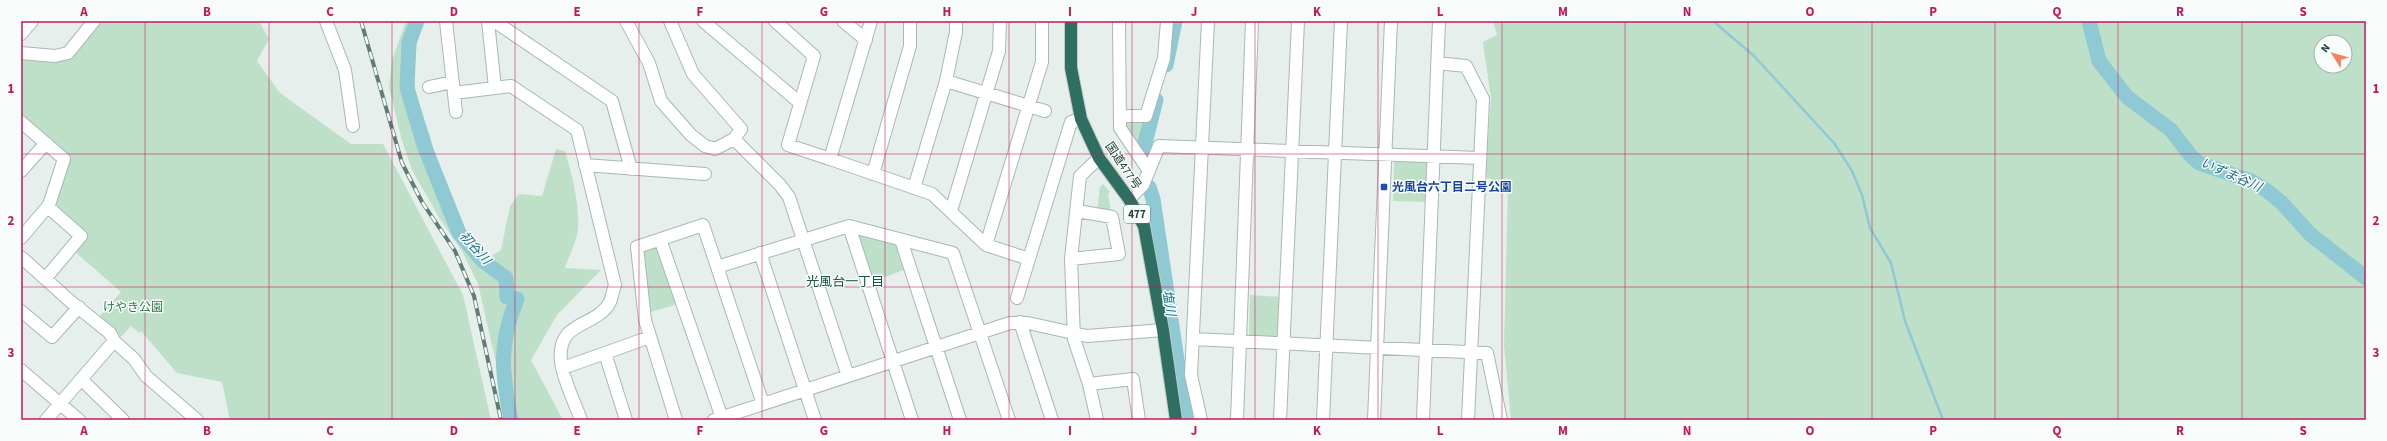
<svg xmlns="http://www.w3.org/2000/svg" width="2387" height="441" font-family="'Source Sans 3','Noto Sans JP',sans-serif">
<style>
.green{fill:#bfe0c8;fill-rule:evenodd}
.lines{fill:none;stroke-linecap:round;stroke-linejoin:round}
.stream{stroke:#8ec9d4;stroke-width:2.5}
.river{stroke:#8ec9d4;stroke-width:15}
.minor-casing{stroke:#a8b8b2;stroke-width:14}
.highway-casing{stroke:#c2cac8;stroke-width:14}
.minor{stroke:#fff;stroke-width:12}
.highway{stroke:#2f6f62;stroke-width:12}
.rail-casing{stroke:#5f7d75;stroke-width:4}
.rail{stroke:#f7fbf9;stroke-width:2.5;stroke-dasharray:8;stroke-linecap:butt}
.grid{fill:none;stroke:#c2185b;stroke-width:1;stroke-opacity:0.55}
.transit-dot{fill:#1a4fb4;stroke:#f7fbf9;stroke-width:1.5}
.labels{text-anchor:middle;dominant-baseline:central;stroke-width:3;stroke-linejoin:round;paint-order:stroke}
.shield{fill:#f7fbf9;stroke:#637a73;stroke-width:1}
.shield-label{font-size:11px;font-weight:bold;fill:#24423a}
.street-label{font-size:12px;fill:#24423a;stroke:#f7fbf9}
.transit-label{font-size:12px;font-weight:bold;fill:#164399;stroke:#f7fbf9;text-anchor:start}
.park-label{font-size:12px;fill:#2d7a4b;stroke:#f7fbf9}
.water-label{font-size:13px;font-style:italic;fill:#1c6f80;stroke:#f7fbf9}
.neighbourhood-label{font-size:13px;fill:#1f5548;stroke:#f7fbf9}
.neatline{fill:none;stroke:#c2185b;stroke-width:1.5}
.grid-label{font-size:13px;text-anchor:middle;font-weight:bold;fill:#c2185b}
</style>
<rect width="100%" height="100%" fill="#e6efeb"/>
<path class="green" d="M101,21H259L269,39L257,61L280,93L351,144H383L463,295L491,420H230L222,382L177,373L141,331L139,333L131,326L121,337L98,318L121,292L74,251L86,236L54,203L70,159L21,117V59L63,61L68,59Z
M406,21H423C417,39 413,61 414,81C415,100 423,115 429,133C440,168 446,222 475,247C480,251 486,253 491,256L501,250L510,206L519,194L542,196L556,149L565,151C572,174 583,216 576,239C573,249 568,258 565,268L601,270L557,315L531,360L563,420H509L478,284L462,251L440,219L413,172L402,141L389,87L392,60Z
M1493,21H2366V420H1511L1504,346L1508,186L1485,177L1491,99L1483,42L1497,35ZM2321,42H2345V66H2321Z
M1127,121H1149L1142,149L1124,124Z
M1396,160L1428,162L1427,202L1393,201L1394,162Z
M1103,184L1110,192L1108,194L1111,213L1097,211L1100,187Z
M862,234L898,243L906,269L873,282L858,238Z
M655,246L659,247L678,304L651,312L643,253V250Z
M1250,295L1281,297L1278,334L1275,337L1249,335Z"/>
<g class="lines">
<path class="stream" d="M1713,21L1754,56L1834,143L1852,171L1862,195L1870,228L1891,263L1905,321L1943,420"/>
<path class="river" d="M417,21L409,42L407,88L425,148L459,233L482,260L506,278L507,297L517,299C498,344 502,374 511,420
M2089,21L2099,61L2127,97L2171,130L2190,155L2199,163L2251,181L2266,190L2282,203L2310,234L2366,278
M1166,65L1175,21
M1143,151L1156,100
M1149,187L1153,199L1186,420"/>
<g class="minor-casing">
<path id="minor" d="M326,21L345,70L353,126
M446,21L456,112
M488,21L495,88
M494,21L612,101L631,169
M626,21L649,63L661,101L691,135L705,146L715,149L734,139
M670,21L693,74L741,129L734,139L780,185L789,197L848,376
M703,21L800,103
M775,21L814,56L788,145L830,159
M843,21L866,40
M871,21L830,159L932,194L986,245L1029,259L1071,122L1081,119
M1119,21L1120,128L1149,171
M21,34L32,21
M21,53L55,56L68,53L94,21
M1437,63L1466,66L1483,99L1468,420
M946,81L956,32V21
M429,87L453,82
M454,93L511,86L577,130L615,285C613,290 612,297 610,302C597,328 556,319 561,362C563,379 575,403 581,420
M1120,116H1146L1164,58L1167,21
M21,122L64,159L49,205L21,238
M585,165L705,174
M21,171L46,143
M873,174L910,46V21
M914,188L946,81L1045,111
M1129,199L1143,185L1159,146L1480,158
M951,211L999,51L1000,21
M849,226L912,420
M660,239L722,418
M901,240L960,420
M986,245L1042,62V21
M760,253L815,420
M21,257L70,301L110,333L114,341L46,420
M1071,259L1119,254L1112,217L1077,211
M717,267L849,226L953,253L1009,420
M45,279L81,236L48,207
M1017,298L1029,259
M21,311L52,337L79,307
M1020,322L1052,420
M1193,339L1487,353L1501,420
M114,341L134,359L146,376L197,420
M605,353L626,420
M563,368L650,337
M21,370L79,420
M81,379L123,420
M1089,384L1133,379L1139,420
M676,420L645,320L637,247L703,225L763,404
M714,420L1010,323H1028L1087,336L1163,330
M1097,420L1089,384L1074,339L1071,259L1080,176L1099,158
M1201,420L1191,375L1208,21
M1237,420L1252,21
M1280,420L1298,21
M1323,420L1341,21
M1374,420L1391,21
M1423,420L1439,21"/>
</g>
<g class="highway-casing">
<path id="highway" d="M1071,21V68L1081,119L1099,158L1129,199L1144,226L1163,330L1176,420"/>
</g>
<use href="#minor" class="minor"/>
<use href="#highway" class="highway"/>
<g class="rail-casing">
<path id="rail" d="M361,21L402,163L422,202L455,251L474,296L501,420"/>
</g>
<use href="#rail" class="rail"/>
</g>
<path class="grid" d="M145,21V420M269,21V420M392,21V420M515,21V420M639,21V420M762,21V420M885,21V420M1009,21V420M1132,21V420M1255,21V420M1378,21V420M1502,21V420M1625,21V420M1748,21V420M1872,21V420M1995,21V420M2118,21V420M2242,21V420M21,154H2366M21,287H2366"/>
<rect class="transit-dot" x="1380" y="183" width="8" height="8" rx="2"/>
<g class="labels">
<rect class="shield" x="1124" y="205" width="26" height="18" rx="3"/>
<g class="shield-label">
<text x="1137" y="214">477</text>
</g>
<g class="street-label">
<text transform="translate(1123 166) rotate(56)">国道477号</text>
</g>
<g class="transit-label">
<text x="1392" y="187">光風台六丁目二号公園</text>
</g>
<g class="park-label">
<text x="133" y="307">けやき公園</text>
</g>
<g class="water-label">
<text transform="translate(2231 175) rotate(24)">いずま谷川</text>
<text transform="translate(475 248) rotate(48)">初谷川</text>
<text transform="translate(1169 303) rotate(81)">塩川</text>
</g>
<g class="neighbourhood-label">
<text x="845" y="282">光風台一丁目</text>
</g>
</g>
<rect width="2387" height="441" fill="none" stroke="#f7fbf9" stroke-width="44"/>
<g transform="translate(2333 54) rotate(307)"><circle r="19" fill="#f7fbf9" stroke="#a3b1ad"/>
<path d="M0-3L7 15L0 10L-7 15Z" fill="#f4845f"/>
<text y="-6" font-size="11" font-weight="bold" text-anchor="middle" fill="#24423a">N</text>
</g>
<rect x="22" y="22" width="2343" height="397" class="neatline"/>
<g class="grid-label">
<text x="84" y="16">A</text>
<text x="207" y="16">B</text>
<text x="330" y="16">C</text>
<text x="454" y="16">D</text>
<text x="577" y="16">E</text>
<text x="700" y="16">F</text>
<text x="824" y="16">G</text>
<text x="947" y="16">H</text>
<text x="1070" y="16">I</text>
<text x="1194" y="16">J</text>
<text x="1317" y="16">K</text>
<text x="1440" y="16">L</text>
<text x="1563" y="16">M</text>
<text x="1687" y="16">N</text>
<text x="1810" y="16">O</text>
<text x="1933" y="16">P</text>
<text x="2057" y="16">Q</text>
<text x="2180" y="16">R</text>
<text x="2303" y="16">S</text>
<text x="11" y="93">1</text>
<text x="2376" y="93">1</text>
<text x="11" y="225">2</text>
<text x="2376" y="225">2</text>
<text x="11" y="357">3</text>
<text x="2376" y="357">3</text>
<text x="84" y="435">A</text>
<text x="207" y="435">B</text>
<text x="330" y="435">C</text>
<text x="454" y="435">D</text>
<text x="577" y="435">E</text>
<text x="700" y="435">F</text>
<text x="824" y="435">G</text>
<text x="947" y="435">H</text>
<text x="1070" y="435">I</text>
<text x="1194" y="435">J</text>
<text x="1317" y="435">K</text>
<text x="1440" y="435">L</text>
<text x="1563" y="435">M</text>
<text x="1687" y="435">N</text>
<text x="1810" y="435">O</text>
<text x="1933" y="435">P</text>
<text x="2057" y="435">Q</text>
<text x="2180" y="435">R</text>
<text x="2303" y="435">S</text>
</g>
</svg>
